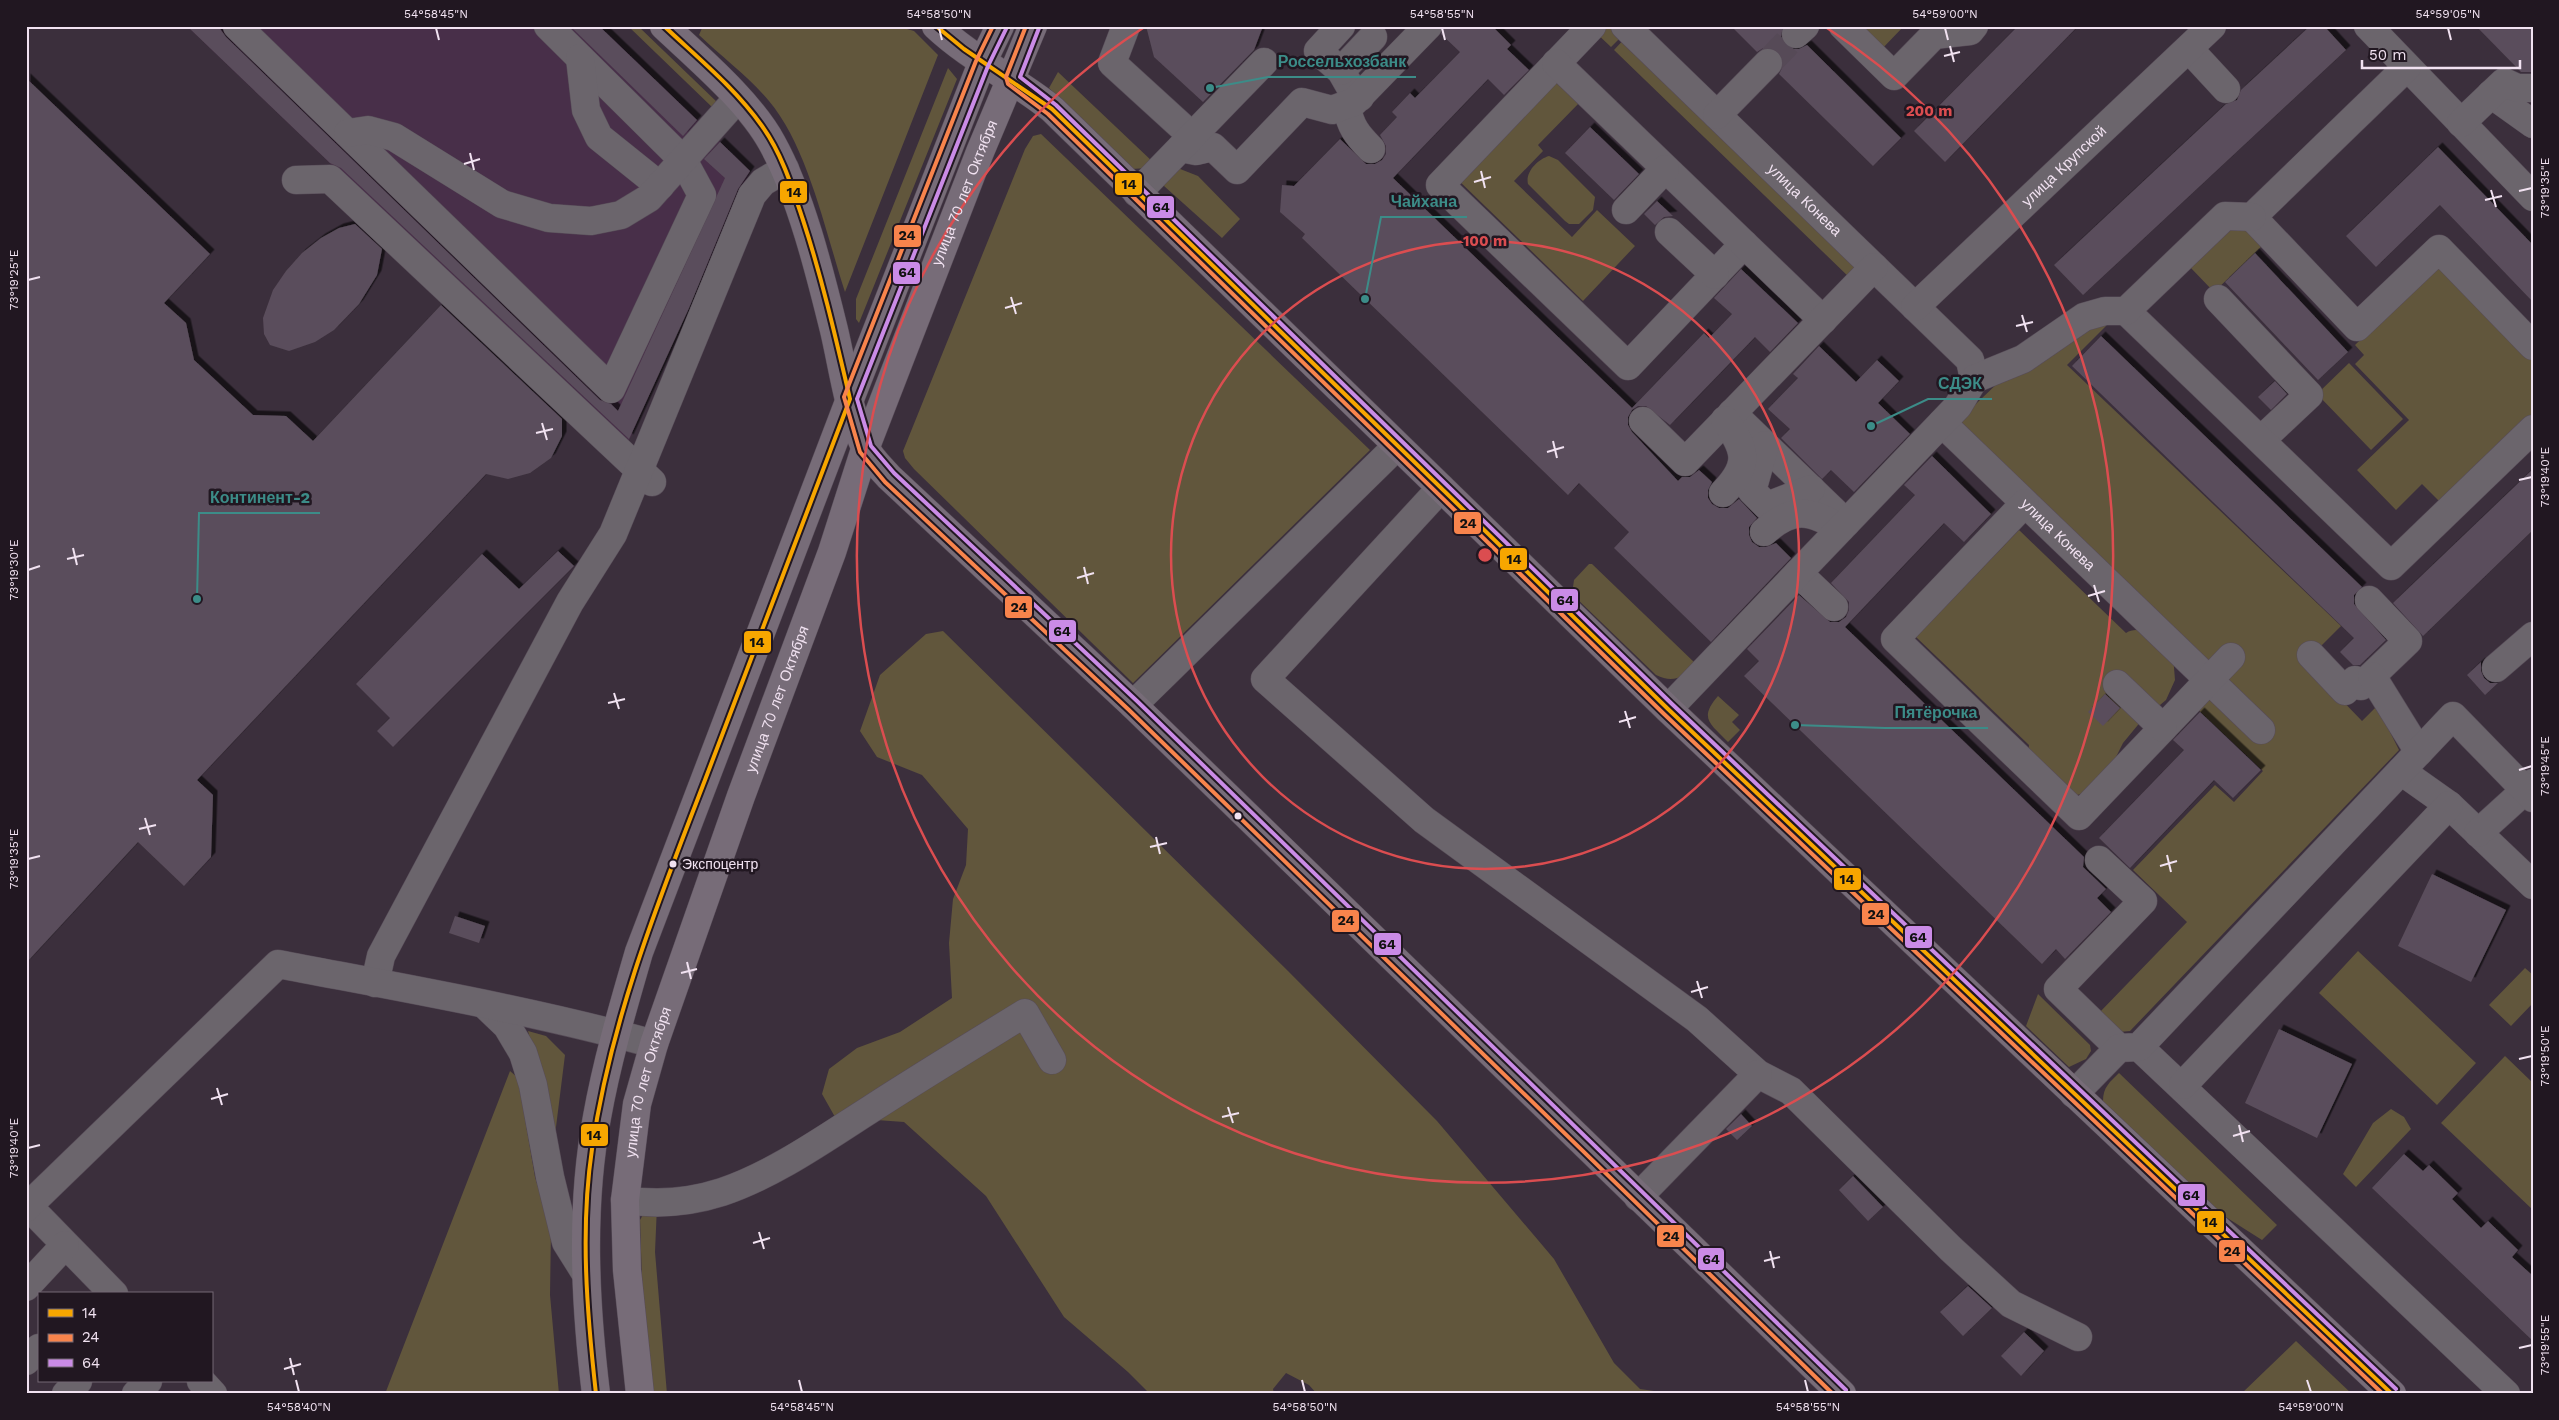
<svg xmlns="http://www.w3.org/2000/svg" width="2559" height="1420" font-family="'Work Sans',sans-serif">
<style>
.built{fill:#482f49}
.green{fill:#61563c}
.building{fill:#5a4d5b;filter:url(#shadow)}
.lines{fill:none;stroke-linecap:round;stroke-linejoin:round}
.minor-tunnel{stroke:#564a57;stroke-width:28;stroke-dasharray:28 14;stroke-linecap:butt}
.minor-casing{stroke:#574c58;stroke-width:29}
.major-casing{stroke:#574c58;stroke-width:29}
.minor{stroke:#6b656c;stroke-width:28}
.major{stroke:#776c78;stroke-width:28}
.bus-1-casing{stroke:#211721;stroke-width:8}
.bus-2-casing{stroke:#211721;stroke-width:8}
.bus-3-casing{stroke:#211721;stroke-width:8}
.bus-1{stroke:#f7a600;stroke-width:4}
.bus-2{stroke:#f8844c;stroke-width:4}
.bus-3{stroke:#ca8be6;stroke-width:4}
.ticks{fill:none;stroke:#f1e2f1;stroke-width:2}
.ring{fill:none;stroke:#db4d50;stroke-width:2.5}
.bus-dot{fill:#f1e2f1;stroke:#211721;stroke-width:2}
.labels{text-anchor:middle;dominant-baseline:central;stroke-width:5;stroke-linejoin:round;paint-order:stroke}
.bus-label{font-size:14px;fill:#f1e2f1;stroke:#211721;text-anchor:start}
.street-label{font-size:15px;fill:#f1e2f1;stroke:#211721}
.centre{fill:#db4d50;stroke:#211721;stroke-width:2.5}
.ring-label{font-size:15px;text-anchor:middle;font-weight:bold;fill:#db4d50;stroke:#211721;stroke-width:5;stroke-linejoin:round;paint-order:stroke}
.leader{fill:none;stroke:#3c8c88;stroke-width:2}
.callout-dot{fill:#3c8c88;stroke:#211721;stroke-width:2}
.callout-label{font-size:16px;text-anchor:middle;font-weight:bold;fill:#3c8c88;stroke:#211721;stroke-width:5;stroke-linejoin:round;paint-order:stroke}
.line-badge{stroke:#211721;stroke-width:2}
.pale-badge-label{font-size:14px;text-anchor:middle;font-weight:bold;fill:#111}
.neatline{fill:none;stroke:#f1e2f1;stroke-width:2}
.ticks-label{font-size:12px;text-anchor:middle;fill:#f1e2f1}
</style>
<defs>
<filter id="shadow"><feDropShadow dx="4.5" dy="-4.5" stdDeviation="0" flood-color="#0009"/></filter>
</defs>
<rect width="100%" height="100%" fill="#3b2f3c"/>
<path class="built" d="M187,26H600L750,171L626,447Z"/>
<path class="green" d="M628,26H638L718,103L713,108Z
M703,26H897L914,31L938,55L845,292C826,234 808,147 769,101C749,77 722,57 699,35Z
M1597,26H1616L1624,34L1611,47L1593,30Z
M1853,26H1904L1879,52Z
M1627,36L1862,269L1852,280L1614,50Z
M948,68L957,79L859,323L856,319V299Z
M1058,72L1154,163L1147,168L1132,169L1049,88Z
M1556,82L1581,101L1538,145L1543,151L1514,181L1572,237L1597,210L1635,246L1583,301L1454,176Z
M1041,134L1370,450L1133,683L914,469L905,458L903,451L1025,149L1033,136Z
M1549,156L1558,160L1595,197L1593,210L1579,224H1569L1565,221L1528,184C1525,172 1538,159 1549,156Z
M1170,165L1198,176L1240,219L1222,238L1164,186L1161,178Z
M2240,218L2264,244L2214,292L2189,266Z
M2442,260L2533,355V418L2443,505L2422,484L2396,510L2357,470L2409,420L2355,364L2364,355L2355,345Z
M2097,318L2106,326L2067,365L2341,626L2305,662L2362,721L2377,706L2399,750L2130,1031L2119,1032L2099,1013L2187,922L2133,870L2215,785L2234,802L2263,771L2191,703L2209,684L1957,422L2003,378Z
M2349,363L2403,419L2371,450L2317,394Z
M2019,530L2126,633C2144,622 2161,645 2173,655L2175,680L2166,700L2142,720L2123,743L2113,763L2088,791L2070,798L2028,754L2029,745L1916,637Z
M1589,564H1592L1696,664C1683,677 1674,684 1656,675L1572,594L1574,580Z
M943,631L1288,971L1437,1121L1554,1259L1614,1363L1640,1389L1675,1394H1317L1309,1385L1286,1373L1273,1389L1274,1394H1150L1128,1372L1064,1317L986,1196L904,1122L835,1117L822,1094L829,1069L857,1048L900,1032L952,998L949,943L953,899L966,865L968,829L922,775L877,757L860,731L880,675L926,634Z
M1718,696L1739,715L1732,722L1740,730L1728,742C1711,724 1698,719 1718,696Z
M2358,951L2476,1063L2437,1105L2319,993Z
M2525,968L2533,975V1003L2511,1026L2489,1005Z
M2038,994L2090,1045L2091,1051L2086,1059L2069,1067L2026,1026Z
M528,1031L546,1036L565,1055L553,1151L548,1110Z
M2505,1056L2533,1083V1210L2441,1123Z
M510,1071L518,1078L535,1177L551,1229L550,1295L559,1394H385Z
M2119,1073L2277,1225L2262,1240L2221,1214L2103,1101C2103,1087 2110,1082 2119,1073Z
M2391,1109L2404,1117L2411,1129L2356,1187L2343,1174L2373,1123Z
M657,1206L655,1252L667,1394H651L643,1312L640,1220L644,1213Z
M2296,1341L2352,1394H2241Z"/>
<path class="building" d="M187,26H218L226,37L600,400L611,404L618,411L725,178L704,159L720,142L750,171L738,189L689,308L629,439L341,168L330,163Z
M570,26H599L697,120L683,136Z
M1146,26H1263L1254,50L1203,102L1154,57Z
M1443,26H1492L1511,45L1507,49L1529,70L1504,95L1488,79L1393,178L1632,408L1704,333L1709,338L1732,314L1714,298L1741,269L1798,323L1770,352L1755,337L1670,425L1646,406H1638L1632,410L1628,417V425L1632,432L1678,481L1682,477H1690L1699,470L1712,482L1708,490V498L1712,504L1719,508H1728L1739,499L1757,518L1749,527V535L1752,542L1759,547H1766L1776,543L1791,558L1711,642L1614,548L1629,532L1579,483L1568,495L1302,238L1305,234L1280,212L1282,185L1294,186L1340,139L1366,164H1375L1382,160L1386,154V146L1380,135L1397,117L1392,112L1410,93L1415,98L1460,52L1441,34Z
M1731,26H1783L1781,37L1785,45L1792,49H1799L1807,45L1901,138L1873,166L1779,74L1783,66V59L1779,52L1771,48H1763L1757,52Z
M2018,26H2078L1945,162L1914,131Z
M2310,26H2324L2346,50L2083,295L2054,265L2226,104L2237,100L2241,90Z
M2476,26H2533V72H2521Z
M26,78L210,254L164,303L186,323L194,360L253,415L286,416L313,441L441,305L562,419V436L551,458L530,473L508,479L486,474L197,780L213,795L211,857L184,886L138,842L26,963Z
M1590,127L1639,174L1614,200L1565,153Z
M2438,147L2533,245V302L2440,205L2376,267L2346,236Z
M1657,201L1673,216L1664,217L1655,225L1644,214Z
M355,224L382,249L377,275L359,304L334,330L315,342L289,351L270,345L264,334L263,318L273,290L286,271L302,253L321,238L339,228Z
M2255,253L2348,352L2318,380L2225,282Z
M2101,336L2362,587L2354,595V604L2386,640L2360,665H2353L2340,652L2354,638L2072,366Z
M1819,346L1856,382L1877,360L1899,381L1878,403L1910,434L1854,492L1831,470L1822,479L1781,438L1790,429L1768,409L1798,378L1793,374Z
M2275,381L2287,394L2271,410L2258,397Z
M1932,456L1991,514L1964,542L1944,523L1845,627L2084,857L2083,867L2106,889L2097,898L2111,912L2065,959L2056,949L2042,964L1744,676L1759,661L1747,649L1799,595L1830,622H1839L1846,617L1849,610V602L1831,583L1915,495L1904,485Z
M2533,469V530L2423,636L2393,603Z
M558,551L574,566L393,747L377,731L390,718L356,684L482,554L519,589Z
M2481,662V671L2484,678L2490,683H2498L2485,695L2467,675Z
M2105,694L2120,708L2103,726L2088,712Z
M2200,712L2261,770L2233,798L2214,780L2130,868L2099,838L2184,750L2173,740Z
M2432,874L2506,910L2471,982L2398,946Z
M455,916L485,926L479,943L449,933Z
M2279,1029L2352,1064L2317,1138L2245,1103Z
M1741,1114L1752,1126L1737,1140L1726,1129Z
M2404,1154L2423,1171L2429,1165L2458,1193L2452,1199L2481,1228L2488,1221L2518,1250L2512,1257L2533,1276V1341L2372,1188Z
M1853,1176L1883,1207L1868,1221L1839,1190Z
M1968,1286L1992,1308L1963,1336L1940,1312Z
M2024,1332L2044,1351L2021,1376L2001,1356Z"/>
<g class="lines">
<path class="minor-tunnel" d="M1768,63L1796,34"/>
<g class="minor-casing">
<g id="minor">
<path d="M237,26L611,389L702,195L683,160L548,26"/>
<path d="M1126,26L1112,63L1192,136"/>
<path d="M1341,26L1318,51L1341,71L1353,92L1360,97"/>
<path d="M1592,26L1440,185L1628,366L1744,244"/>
<path id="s1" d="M1625,26L1970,360L1974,379"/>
<path d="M1843,26L1894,76L1934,35L1970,31L1974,26"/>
<path d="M2368,26L2533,197"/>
<path d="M1796,34L1805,26"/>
<path d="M2189,49L2226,89"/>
<path d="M580,58L586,110L599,137L660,186"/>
<path d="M1556,63L1823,320"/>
<path d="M2407,67L2252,217L2357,327L2439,249L2533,346"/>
<path d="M1341,71L1373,37"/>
<path d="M2491,94L2533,124"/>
<path d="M1347,107C1350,126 1357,135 1371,149"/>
<path d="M1717,115L1768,63"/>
<path d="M2461,123L2504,82L2517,88H2533"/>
<path d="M348,133L368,130L394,137L502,204L549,218L591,221L621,215L649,198L738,98"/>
<path d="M1181,148L1196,151L1213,147L1237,170L1302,102L1332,110L1354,102L1428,26"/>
<path d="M296,180L330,179L652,482"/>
<path d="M1137,193L1264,62"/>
<path d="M1626,210L1665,169"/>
<path d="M1669,232L1715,275"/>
<path d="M2218,299L2309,395L2261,440"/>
<path id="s2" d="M1915,307L2212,26"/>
<path d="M2126,311L2391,566L2533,429"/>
<path d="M1732,413L1846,523"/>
<path d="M1643,421L1685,462L1874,267"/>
<path id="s3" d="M1942,423L2261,730"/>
<path d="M1765,445L1752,491L1767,506L1811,489"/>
<path d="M1441,488L1265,679L1424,820L1697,1019L1758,1074L1791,1091L1951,1249L2011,1304L2078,1337"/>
<path d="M1723,493C1750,465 1747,451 1725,420"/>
<path d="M2025,503L1895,639L2079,816L2231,657"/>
<path d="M1764,532C1793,506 1809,510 1841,528"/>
<path d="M1798,573L1834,607"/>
<path d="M2311,655L2345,691L2355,680L2361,686L2408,641L2369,600"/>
<path d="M2496,668L2533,636"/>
<path d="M2372,676L2419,752"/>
<path d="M2117,684L2163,728"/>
<path d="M1133,705L1397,446"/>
<path d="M1668,709L1958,406L1974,379L2023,359L2084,317L2105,311H2126L2225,216L2252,217"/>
<path d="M2401,771L2449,805L2533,885"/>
<path d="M2478,833L2533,783"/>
<path d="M2099,860L2143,901L2058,989L2119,1048"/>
<path d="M375,983L381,956L570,602L613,534L752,195L763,182L785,169"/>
<path d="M485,1005L507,1026L523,1053L533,1085L550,1177L566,1242L586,1274"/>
<path d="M2139,1047L2506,1394"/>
<path d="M2183,1085L2449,805"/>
<path d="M2074,1094L2119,1048L2139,1047L2453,716L2533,798"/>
<path d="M1638,1197L1758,1074"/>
<path d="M625,1200C658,1205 691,1202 722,1192C775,1174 824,1139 871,1109C922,1076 973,1045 1025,1013L1052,1060"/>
<path d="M28,1206L114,1294"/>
<path d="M26,1208L278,964C403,988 531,1010 654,1044"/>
<path d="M26,1287L65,1245"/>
<path d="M26,1361L39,1348"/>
<path d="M201,1381L213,1394"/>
<path d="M66,1394L78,1381"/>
<path d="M136,1394L148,1381"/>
</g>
</g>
<g class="major-casing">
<g id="major">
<path d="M664,26C698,58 750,102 772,143C800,193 820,273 834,330C843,368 848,411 865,447C870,458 881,468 889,477L1133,705L1842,1394"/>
<path d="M936,26C971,59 1015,79 1052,109L1668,709L2392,1394"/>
<path d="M596,1394C585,1303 580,1208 597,1117C607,1061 623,1007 639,952L850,399L982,63L1000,26"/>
<path id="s4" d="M640,1394L627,1270L625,1200L637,1104L654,1044L741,796L832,552L865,449L980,152L1033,26"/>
</g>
</g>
<use href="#minor" class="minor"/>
<use href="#major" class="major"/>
<g class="bus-1-casing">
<path id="bus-1" d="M664,26C698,58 735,88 762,126C782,154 792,187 803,220C822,278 836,339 850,399
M936,26L964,49L1052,109L1668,709L2392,1394
M596,1394C587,1313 580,1230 592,1149C611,1019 658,902 705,780C753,653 802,526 850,399"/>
</g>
<g class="bus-2-casing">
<path id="bus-2" d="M993,26L976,61L844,397L860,452L885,482L1129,710L1833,1394
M1026,26L1006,77L1008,84L1048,114L1664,714L2383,1394"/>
</g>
<g class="bus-3-casing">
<path id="bus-3" d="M1039,28L1020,77L1056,105L1672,704L2396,1389
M1006,29L988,66L857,399L871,446L894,473L1137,701L1846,1390"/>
</g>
<use href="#bus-1" class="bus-1"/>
<use href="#bus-2" class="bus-2"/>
<use href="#bus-3" class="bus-3"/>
</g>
<path class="ticks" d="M436,28L439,40M939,28L942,40M1442,28L1445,40M1945,28L1948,40M2448,28L2451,40M1950,46L1954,62M1944,56L1960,52M470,153L474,170M464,164L480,159M1481,171L1485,188M1474,182L1491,177M2491,190L2496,207M2519,191L2532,188M2485,200L2502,196M28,280L40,277M1011,297L1016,314M1005,308L1022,303M2022,315L2027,332M2016,326L2033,322M542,423L547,440M536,433L553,429M1553,441L1557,458M1547,452L1564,447M2519,480L2532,477M73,548L77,565M67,559L84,555M1084,567L1088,584M28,570L40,566M1077,578L1094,573M2094,585L2099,602M2088,596L2105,591M614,693L619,709M608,703L625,699M1625,711L1630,728M1619,722L1636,717M2519,770L2532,766M145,818L150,835M139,829L156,825M1156,837L1160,854M1150,847L1167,843M2167,855L2171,872M28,859L40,856M2160,866L2177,861M687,962L691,979M681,973L697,969M1697,981L1702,998M1691,992L1708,987M2519,1059L2532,1056M217,1088L222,1105M211,1099L228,1094M1228,1107L1233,1123M1222,1117L1239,1113M2239,1125L2243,1142M2233,1136L2250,1131M28,1148L40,1145M759,1232L764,1249M753,1243L770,1238M1770,1251L1774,1268M1764,1261L1780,1257M2519,1348L2532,1345M290,1358L294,1375M284,1369L301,1364M296,1380L299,1392M799,1380L802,1392M1302,1380L1305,1392M1805,1380L1808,1392M2307,1380L2311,1392"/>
<g class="ring">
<circle cx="1485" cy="555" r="314"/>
<path d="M1827 28A628 628 0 1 1 1143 28"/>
</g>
<g class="bus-dot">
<circle cx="1238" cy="816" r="4.5"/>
<circle cx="673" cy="864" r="4.5"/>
</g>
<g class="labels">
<g class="bus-label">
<text x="682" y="864">Экспоцентр</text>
</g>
<g class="street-label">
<text stroke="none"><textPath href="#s2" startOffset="205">улица Крупской</textPath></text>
<text stroke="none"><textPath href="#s4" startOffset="1260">улица 70 лет Октября</textPath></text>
<text stroke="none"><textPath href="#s1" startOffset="250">улица Конева</textPath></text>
<text stroke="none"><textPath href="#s3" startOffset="161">улица Конева</textPath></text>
<text stroke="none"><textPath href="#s4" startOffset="720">улица 70 лет Октября</textPath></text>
<text stroke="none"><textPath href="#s4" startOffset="315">улица 70 лет Октября</textPath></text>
</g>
</g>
<circle cx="1485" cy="555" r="8" class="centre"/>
<g class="ring-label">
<text x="1929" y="116">200 m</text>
<text x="1485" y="246">100 m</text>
</g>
<path class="leader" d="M1210 88L1268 77H1416M1365 299L1381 217H1467M1871 426L1928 399H1992M197 599L199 513H320M1795 725L1885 728H1988"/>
<g class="callout-dot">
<circle cx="1210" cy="88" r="5"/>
<circle cx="1365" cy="299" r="5"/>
<circle cx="1871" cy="426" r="5"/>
<circle cx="197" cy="599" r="5"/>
<circle cx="1795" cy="725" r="5"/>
</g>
<g class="callout-label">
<text x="1342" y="67">Россельхозбанк</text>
<text x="1424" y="207">Чайхана</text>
<text x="1960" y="389">СДЭК</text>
<text x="260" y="503">Континент-2</text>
<text x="1936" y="718">Пятёрочка</text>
</g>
<g class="line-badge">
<rect x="1114" y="172" width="29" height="24" rx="5" fill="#f7a600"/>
<rect x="779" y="180" width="29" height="24" rx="5" fill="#f7a600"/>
<rect x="1146" y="195" width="29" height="24" rx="5" fill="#ca8be6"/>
<rect x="893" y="224" width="29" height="24" rx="5" fill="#f8844c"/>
<rect x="892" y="261" width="29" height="24" rx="5" fill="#ca8be6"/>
<rect x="1453" y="511" width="29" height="24" rx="5" fill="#f8844c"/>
<rect x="1499" y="547" width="29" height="24" rx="5" fill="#f7a600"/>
<rect x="1550" y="588" width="29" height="24" rx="5" fill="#ca8be6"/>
<rect x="1004" y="595" width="29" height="24" rx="5" fill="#f8844c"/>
<rect x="1048" y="619" width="29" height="24" rx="5" fill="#ca8be6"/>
<rect x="743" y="630" width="29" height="24" rx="5" fill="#f7a600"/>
<rect x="1833" y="867" width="29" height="24" rx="5" fill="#f7a600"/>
<rect x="1861" y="902" width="29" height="24" rx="5" fill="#f8844c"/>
<rect x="1331" y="909" width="29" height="24" rx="5" fill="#f8844c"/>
<rect x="1904" y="925" width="29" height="24" rx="5" fill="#ca8be6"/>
<rect x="1373" y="932" width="29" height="24" rx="5" fill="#ca8be6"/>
<rect x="580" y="1123" width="29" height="24" rx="5" fill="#f7a600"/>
<rect x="2177" y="1183" width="29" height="24" rx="5" fill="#ca8be6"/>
<rect x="2196" y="1210" width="29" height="24" rx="5" fill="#f7a600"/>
<rect x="1656" y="1224" width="29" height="24" rx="5" fill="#f8844c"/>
<rect x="2218" y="1239" width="28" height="24" rx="5" fill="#f8844c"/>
<rect x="1697" y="1247" width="28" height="24" rx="5" fill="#ca8be6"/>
</g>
<g class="pale-badge-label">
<text x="1129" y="189">14</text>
<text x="794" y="197">14</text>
<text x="1161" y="212">64</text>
<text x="907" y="240">24</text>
<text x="907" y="277">64</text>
<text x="1468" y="528">24</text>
<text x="1514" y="564">14</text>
<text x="1565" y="605">64</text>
<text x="1019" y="612">24</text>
<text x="1062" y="636">64</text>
<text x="757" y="647">14</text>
<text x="1847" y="884">14</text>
<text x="1876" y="919">24</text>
<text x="1346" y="925">24</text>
<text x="1918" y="942">64</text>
<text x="1387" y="949">64</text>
<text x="594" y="1140">14</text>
<text x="2191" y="1200">64</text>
<text x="2210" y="1227">14</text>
<text x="1671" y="1241">24</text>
<text x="2232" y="1256">24</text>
<text x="1711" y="1264">64</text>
</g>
<rect width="2559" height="1420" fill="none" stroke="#211721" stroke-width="55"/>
<rect x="38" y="1292" width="175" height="90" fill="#211721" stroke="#746874"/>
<rect x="48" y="1309" width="25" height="8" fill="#f7a600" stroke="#746874"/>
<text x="82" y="1318" font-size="15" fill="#f1e2f1">14</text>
<rect x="48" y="1334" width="25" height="8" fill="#f8844c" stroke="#746874"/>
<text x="82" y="1342" font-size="15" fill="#f1e2f1">24</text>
<rect x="48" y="1359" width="25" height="8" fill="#ca8be6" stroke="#746874"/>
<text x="82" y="1368" font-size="15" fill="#f1e2f1">64</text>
<path d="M2362 60v8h158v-8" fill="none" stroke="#f1e2f1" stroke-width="2.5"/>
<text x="2369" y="60" font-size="15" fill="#f1e2f1" stroke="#211721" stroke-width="4" paint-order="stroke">50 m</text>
<rect x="28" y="28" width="2504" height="1364" class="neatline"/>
<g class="ticks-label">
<text x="436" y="18">54°58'45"N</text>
<text x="939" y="18">54°58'50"N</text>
<text x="1442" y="18">54°58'55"N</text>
<text x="1945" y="18">54°59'00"N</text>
<text x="2448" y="18">54°59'05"N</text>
<text transform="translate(2545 188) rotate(-90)" y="4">73°19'35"E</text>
<text transform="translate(14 280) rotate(-90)" y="4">73°19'25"E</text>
<text transform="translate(2545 477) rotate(-90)" y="4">73°19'40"E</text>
<text transform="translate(14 570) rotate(-90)" y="4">73°19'30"E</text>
<text transform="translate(2545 766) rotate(-90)" y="4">73°19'45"E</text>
<text transform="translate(14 859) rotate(-90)" y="4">73°19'35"E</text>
<text transform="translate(2545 1056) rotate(-90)" y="4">73°19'50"E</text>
<text transform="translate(14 1148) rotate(-90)" y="4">73°19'40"E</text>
<text transform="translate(2545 1345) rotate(-90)" y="4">73°19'55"E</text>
<text x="299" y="1411">54°58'40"N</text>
<text x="802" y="1411">54°58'45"N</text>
<text x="1305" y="1411">54°58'50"N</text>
<text x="1808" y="1411">54°58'55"N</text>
<text x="2311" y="1411">54°59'00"N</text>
</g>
</svg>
